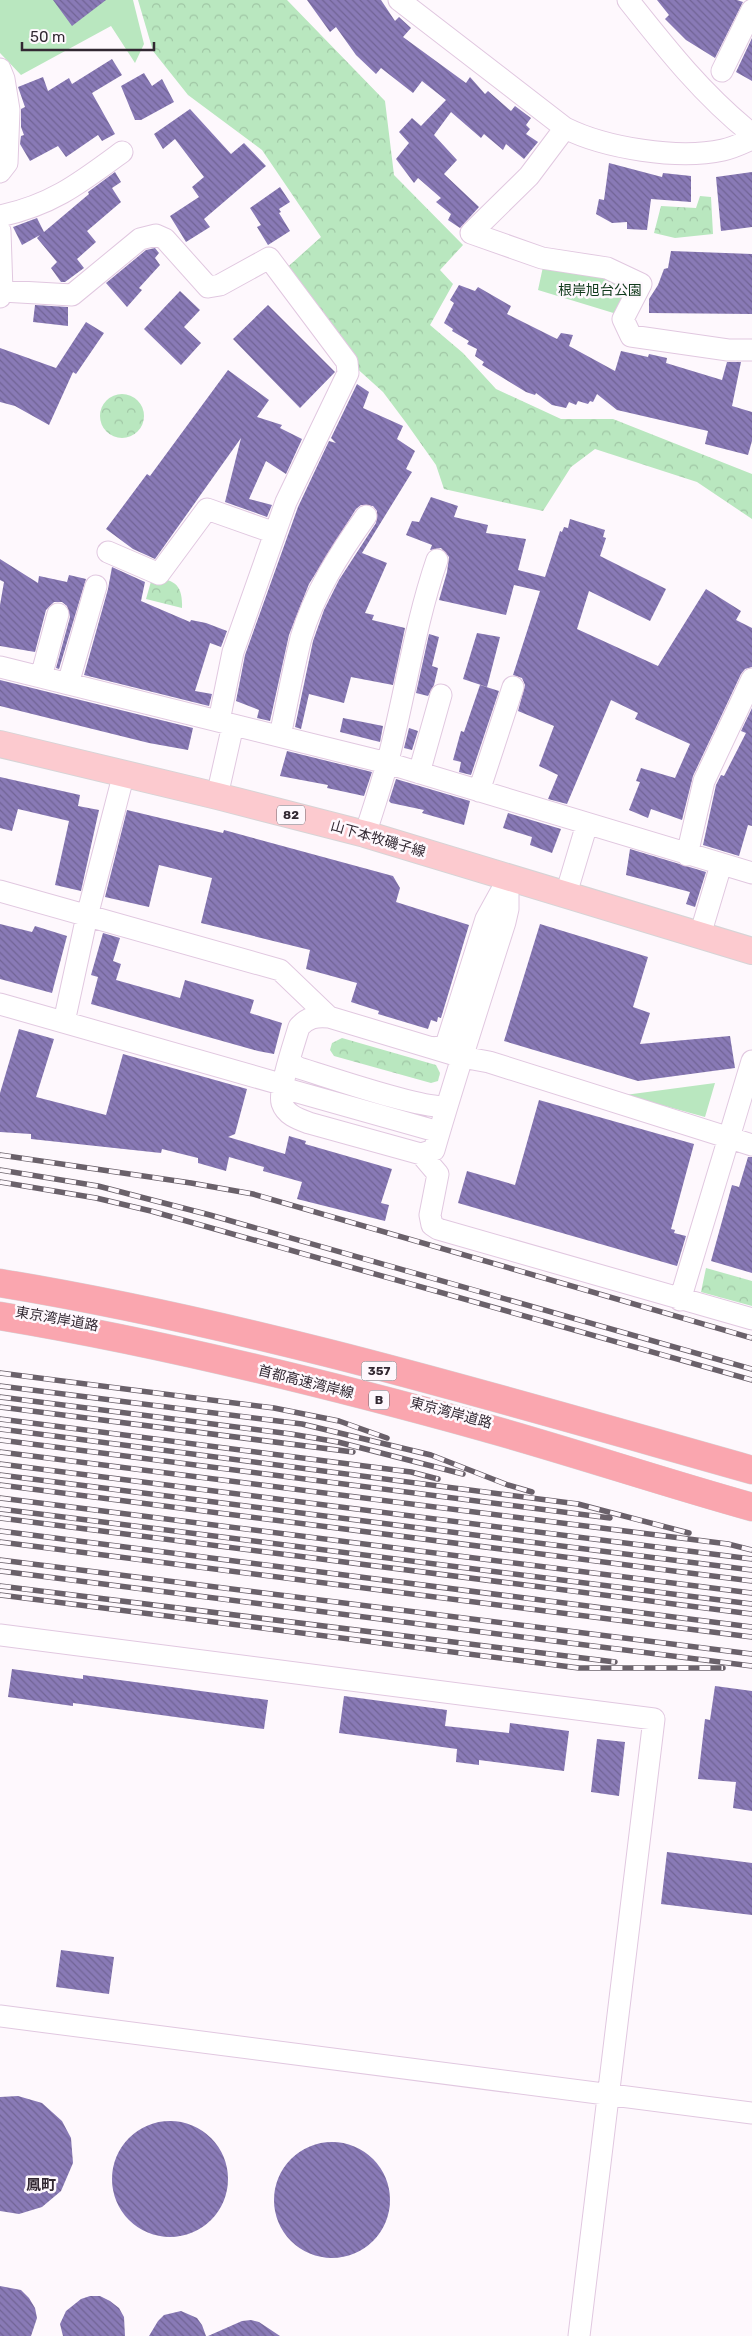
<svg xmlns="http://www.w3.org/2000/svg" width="752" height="2336" font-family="Rubik,'Noto Sans JP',sans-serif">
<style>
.forest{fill:url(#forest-crowns)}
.park{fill:#b9e7bf}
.building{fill:url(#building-back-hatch)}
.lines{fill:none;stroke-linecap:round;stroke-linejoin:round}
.minor-casing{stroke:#e1c8e0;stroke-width:23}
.major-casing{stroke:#d6d4d6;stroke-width:28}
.highway-casing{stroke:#d6d4d6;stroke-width:29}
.minor{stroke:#fff;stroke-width:21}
.major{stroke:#fccacf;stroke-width:26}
.highway{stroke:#faa6af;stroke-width:28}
.rail-casing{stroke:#6a616a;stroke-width:5.5}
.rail{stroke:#fef8fd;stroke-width:4;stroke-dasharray:11;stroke-linecap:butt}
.labels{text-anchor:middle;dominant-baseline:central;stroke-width:5;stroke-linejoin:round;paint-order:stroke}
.shield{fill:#fef8fd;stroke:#6f666f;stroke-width:1}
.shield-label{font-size:12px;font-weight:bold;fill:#322832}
.park-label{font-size:14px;fill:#0f391a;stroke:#fef8fd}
.street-label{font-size:14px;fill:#322832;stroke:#fef8fd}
.neighbourhood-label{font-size:15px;font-weight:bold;fill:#322832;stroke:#fef8fd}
</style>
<defs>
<pattern id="forest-crowns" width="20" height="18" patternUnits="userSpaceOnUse" patternTransform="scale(1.25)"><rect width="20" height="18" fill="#b9e7bf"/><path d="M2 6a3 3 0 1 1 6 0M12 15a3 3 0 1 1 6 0" fill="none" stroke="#a0c6a5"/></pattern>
<pattern id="building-back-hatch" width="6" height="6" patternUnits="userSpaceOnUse" patternTransform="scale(1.25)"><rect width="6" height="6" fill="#897ab6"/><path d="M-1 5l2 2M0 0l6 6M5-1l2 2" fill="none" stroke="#716495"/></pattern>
</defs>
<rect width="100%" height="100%" fill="#fef8fd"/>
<path class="forest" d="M138,0H287L385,101L394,175L463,245L440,270L453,284L430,325L463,353L496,389L561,419H613L752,474V519L697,482L595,449L571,467L543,511L444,489L436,465L407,424L383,392L352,364L281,273L321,237L262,150L188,95L153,51Z
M700,196L711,197L713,234L675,238L654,233L661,206L696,208Z
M100 416a22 22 0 1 1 44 0a22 22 0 1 1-44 0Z
M152,578C174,579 183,584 182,608L146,599Z
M342,1038L436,1065L440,1073L438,1081L431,1083L334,1056L330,1050L332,1043Z
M706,1268L752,1281V1306L701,1292Z"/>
<path class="park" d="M0,0H133L144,44L135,63L111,26L21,75L0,53Z
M544,262L636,286L620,315L538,290Z
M715,1083L705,1117L625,1095Z"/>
<path class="building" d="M53,0H106L72,26Z
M307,0H381L395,21L399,17L411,28L403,37L466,83L470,77L485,94L488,91L511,111L515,106L531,118L526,125L530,129L526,134L538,142L524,159L506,144L503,150L484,134L481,138L451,112L434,135L457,160L444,174L479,207L460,228L448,220L451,214L436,202L441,198L418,178L414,183L396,159L409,143L399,132L412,118L421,126L446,100L422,81L413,93L381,68L376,74L356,55L336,27L330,32Z
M657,0H737L743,2L715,58L686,40L665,19L669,15Z
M752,38V81L736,72Z
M112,59L122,75L92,93L115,134L102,141L98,135L66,157L58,146L30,161L20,144L21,136L24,135L21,127V109L25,107L18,87L43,77L48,91L69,78L72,84Z
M144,73L152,86L162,79L174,102L141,120H135L121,86Z
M190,109L231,154L244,143L266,166L204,219L210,227L186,242L170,216L199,197L192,187L204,177L175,139L163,149L154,134Z
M609,163L662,177L663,173L691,176V202L651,199L647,230L627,229V222L612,223L596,214L599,199L604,200Z
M115,172L121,182L112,188L121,202L87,231L96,242L77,259L84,268L65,282H61L51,268L57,262L37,238L40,235L22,245L13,227L37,218L44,232L89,194L88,192Z
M752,172V227L721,231L716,177Z
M280,187L290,202L279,209L281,212L279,213L290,231L268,245L257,227L261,225L250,208Z
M155,248L159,253L155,258L160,265L139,288L142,290L127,307L106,283L146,250Z
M671,251L752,254V314L649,313V299L658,285L664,269L668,268Z
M459,285L475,291L478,287L511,306L507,314L557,339L561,333L573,335L569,346L615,371L621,351L648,357L649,354L667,358L666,363L722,380L727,362H741L732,406L752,412V441L748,455L705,444L708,431L617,410L597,394L593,402L590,401L588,404L578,401L576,405L569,402L566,408L552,405L536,393L535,395L526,392L482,365L484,362L475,356L477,349L467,344L469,341L452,331L453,329L444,323L454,303L450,300Z
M180,291L200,310L184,327L201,343L181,365L144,329Z
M35,305L68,307V326L33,322Z
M268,305L335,372L300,408L233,339Z
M86,322L104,333L76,374L73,372L49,425L15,406L0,402V348L56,368Z
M228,370L269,400L257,417L282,425L280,428L302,439L286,474L266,461L249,499L272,505L267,517L225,502L241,438L155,559L133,549L106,529L147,474L150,476Z
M357,384L369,392L363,408L403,426L397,439L415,451L406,469L412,472L362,553L387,563L365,613L374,615L372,620L405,628L393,685L351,677L344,703L309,694L301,729L295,727L313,641L324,610L339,580L376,523L377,511L373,506L361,505L356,509L309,584L289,635L270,721L257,718L259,710L236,701L245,655L298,507L329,441L336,443L331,438Z
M431,497L458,506L454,517L488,525L486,533L526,539L518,570L545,577L560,531L562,532L564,527L568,528L570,519L605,530L603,537L606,538L600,556L666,589L650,621L589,591L577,629L658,666L706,589L741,611L736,620L752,628V667L745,669L741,674L693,776L682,820L651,809L648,818L629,810L640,782L636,781L641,768L675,778L690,744L635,719L638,713L611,700L567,804L548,799L558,775L539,766L554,726L518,711L525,685L522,678L513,675L540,591L514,585L506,615L439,600L447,572L449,557L441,548L430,550L432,545L406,535L412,521L419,522Z
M0,559L38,583L39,576L67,582L69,575L86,579L59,669L56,668L70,617L67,606L62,602H54L46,610L35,652L0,646V605L4,582L0,580Z
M112,567L145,582L141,601L190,622L191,620L206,623L227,631L221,647L210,643L195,691L212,694L209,706L84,675L108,589Z
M477,633L500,637L487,687L463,679Z
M429,634L439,637L432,666L438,668L434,685L428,696L416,693Z
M0,680L193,728L188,750L149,743L0,706Z
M480,685L499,691L471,775L459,772L461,762L453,760L461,731L464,732Z
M752,708V826L748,825L739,856L703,845L716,785L721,775L724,776L746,733L741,731Z
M343,718L383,726L380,742L340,732Z
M409,728L418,731L412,750L404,748Z
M287,751L372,772L364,796L327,788L328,785L280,776Z
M0,777L80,795L78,806L99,810L81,891L55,885L69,821L18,809L12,831L0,828Z
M396,779L470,801L464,825L422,813L424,810L391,803L389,801Z
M127,810L223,833L224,830L393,876L400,888L396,902L469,925L441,1018L438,1017L437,1022L431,1020L428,1029L378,1014L379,1011L351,1002L357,983L306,969L310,950L201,923L212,878L159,865L149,907L105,897Z
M508,813L561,829L552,853L530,845L532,837L503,828Z
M630,849L706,872L695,907L686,904L690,892L626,875Z
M0,924L32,932L35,926L67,936L52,993L0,979Z
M540,924L648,957L633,1007L650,1013L640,1044L730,1036L735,1068L638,1081L504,1041Z
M103,933L120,938L113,961L121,964L116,980L180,998L185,980L254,1000L250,1013L282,1023L274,1054L258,1051L91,1004L98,977L91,975Z
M19,1029L54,1039L36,1097L106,1115L123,1054L247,1089L235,1134L228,1137L285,1154L289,1136L306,1141L305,1144L392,1169L381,1203L389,1205L385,1221L297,1199L302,1182L263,1171L264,1167L229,1157L226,1171L198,1163V1158L162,1149L161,1153L31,1139V1134L0,1132V1093Z
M539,1100L694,1144L671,1229L675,1230L674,1233L686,1236L677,1266L458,1203L467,1171L515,1185Z
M748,1157H752V1273L711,1261L732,1185L739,1187Z
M12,1669L83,1679V1675L268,1700L264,1729L73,1703V1706L8,1697Z
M715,1686L752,1691V1811L733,1808L736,1782L698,1779L705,1719L710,1720Z
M344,1696L447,1710L445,1726L509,1733L510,1723L569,1731L564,1771L479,1760V1765L456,1762L457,1749L339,1733Z
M597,1739L625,1742L619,1796L591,1792Z
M667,1852L752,1863V1915L661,1904Z
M61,1950L114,1957L109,1994L56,1987Z
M18,2096L42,2103L62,2121L71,2138L73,2163L61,2191L42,2207L19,2214L0,2211V2097Z
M112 2179a58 58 0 1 1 116 0a58 58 0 1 1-116 0Z
M274 2200a58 58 0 1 1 116 0a58 58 0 1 1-116 0Z
M0,2286L21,2290L29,2298L35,2308L37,2318L31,2336H0Z
M90,2296H100L110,2301L119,2308L124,2317L125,2336H63L60,2324L66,2311L81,2299Z
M181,2311L197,2318L202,2325L206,2336H149L158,2321L164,2315Z
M251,2320L259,2322L280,2336H208L242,2321Z"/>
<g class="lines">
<g class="minor-casing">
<path id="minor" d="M399,0L565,128C605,148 678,160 723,150C733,148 743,143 752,139
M628,0C666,48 703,95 752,134
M0,69L4,79L9,110L7,163L0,172
M722,71L752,10
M565,128L529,176L471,233L542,258L607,268L641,284L623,319L631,336L728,350H752
M0,216C52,205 80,183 122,152
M0,231L2,291L0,297
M2,291L72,295L140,239L156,235L165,239L208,287L220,285L269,258L347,362L348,373L286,502L233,652L219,721
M108,552L159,574L207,509L275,533
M0,667L387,763L752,873
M41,677L58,614
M68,684L96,586
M280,736C287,703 293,670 301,638C314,593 339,554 366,516
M419,773L441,695
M479,791L513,687
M217,796L233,725
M365,834C373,811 380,788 387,764C405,697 414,627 437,560
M687,855L704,781L752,679
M508,878V909L505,922C481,998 456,1074 434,1150L421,1154L309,1123C298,1119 286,1115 282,1103C278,1090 295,1041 299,1027C308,1017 316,1016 329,1017L462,1057L489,1062L752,1145
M0,891L280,970L329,1017
M566,894L587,824
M700,935L721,865
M0,1004L284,1085
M64,1022L87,916L124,773
M434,1048L443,1046L447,1042L486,919L508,879
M289,1062L299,1068C326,1076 426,1111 447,1106
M283,1088L432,1130L440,1128
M421,1154L438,1174L430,1215L432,1225L438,1229L752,1319
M680,1300L752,1061
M0,1635L654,1719L579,2336
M0,2016L752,2113"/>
</g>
<g class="major-casing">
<path id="major" d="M0,744L217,796L365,834L752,951"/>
</g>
<g class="highway-casing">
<path id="highway" d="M0,1283C255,1325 503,1400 752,1470
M0,1316C163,1343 324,1383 483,1427C573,1452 662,1482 752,1507"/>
</g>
<use href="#minor" class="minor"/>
<use href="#major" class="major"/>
<use href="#highway" class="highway"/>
<g class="rail-casing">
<path id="rail" d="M0,1155L191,1183L253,1194L752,1338
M0,1170L98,1186L210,1215L752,1369
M0,1182L96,1198L151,1211L752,1380
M0,1373L274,1408L339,1421L387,1438
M0,1386L302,1424L431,1455L508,1485L532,1492
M0,1397L291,1434L338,1442L463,1474
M0,1407L353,1452
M0,1419L411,1472L438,1479
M0,1429L578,1504L689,1533
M0,1440L610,1518
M0,1452L728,1544L752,1550
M0,1464L752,1559
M0,1475L752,1570
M0,1485L752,1581
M0,1498L752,1593
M0,1509L752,1604
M0,1518L752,1614
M0,1531L752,1627
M0,1542L752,1637
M0,1560L752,1654
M0,1571L752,1666
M0,1586L615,1662
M0,1595L579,1668H723"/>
</g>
<use href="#rail" class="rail"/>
</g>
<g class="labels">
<g class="shield">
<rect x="277" y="805.5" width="28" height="19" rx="4"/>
<rect x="361.5" y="1361.5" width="35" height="19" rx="4"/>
<rect x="369" y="1390.5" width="20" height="19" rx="4"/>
</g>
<g class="shield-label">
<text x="291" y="815">82</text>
<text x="379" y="1371">357</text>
<text x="379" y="1400">B</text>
</g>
<g class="park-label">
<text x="600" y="290">根岸旭台公園</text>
</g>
<g class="street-label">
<text transform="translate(378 839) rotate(16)">山下本牧磯子線</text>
<text transform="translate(57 1319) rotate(10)">東京湾岸道路</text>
<text transform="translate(306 1382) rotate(14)">首都高速湾岸線</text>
<text transform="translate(451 1413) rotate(15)">東京湾岸道路</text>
</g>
<g class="neighbourhood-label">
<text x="41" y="2185">鳳町</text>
</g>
</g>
<path d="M22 42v8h132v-8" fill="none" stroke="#322832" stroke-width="2.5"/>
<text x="30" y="42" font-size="15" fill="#322832" stroke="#fef8fd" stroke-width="4" paint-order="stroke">50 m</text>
</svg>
